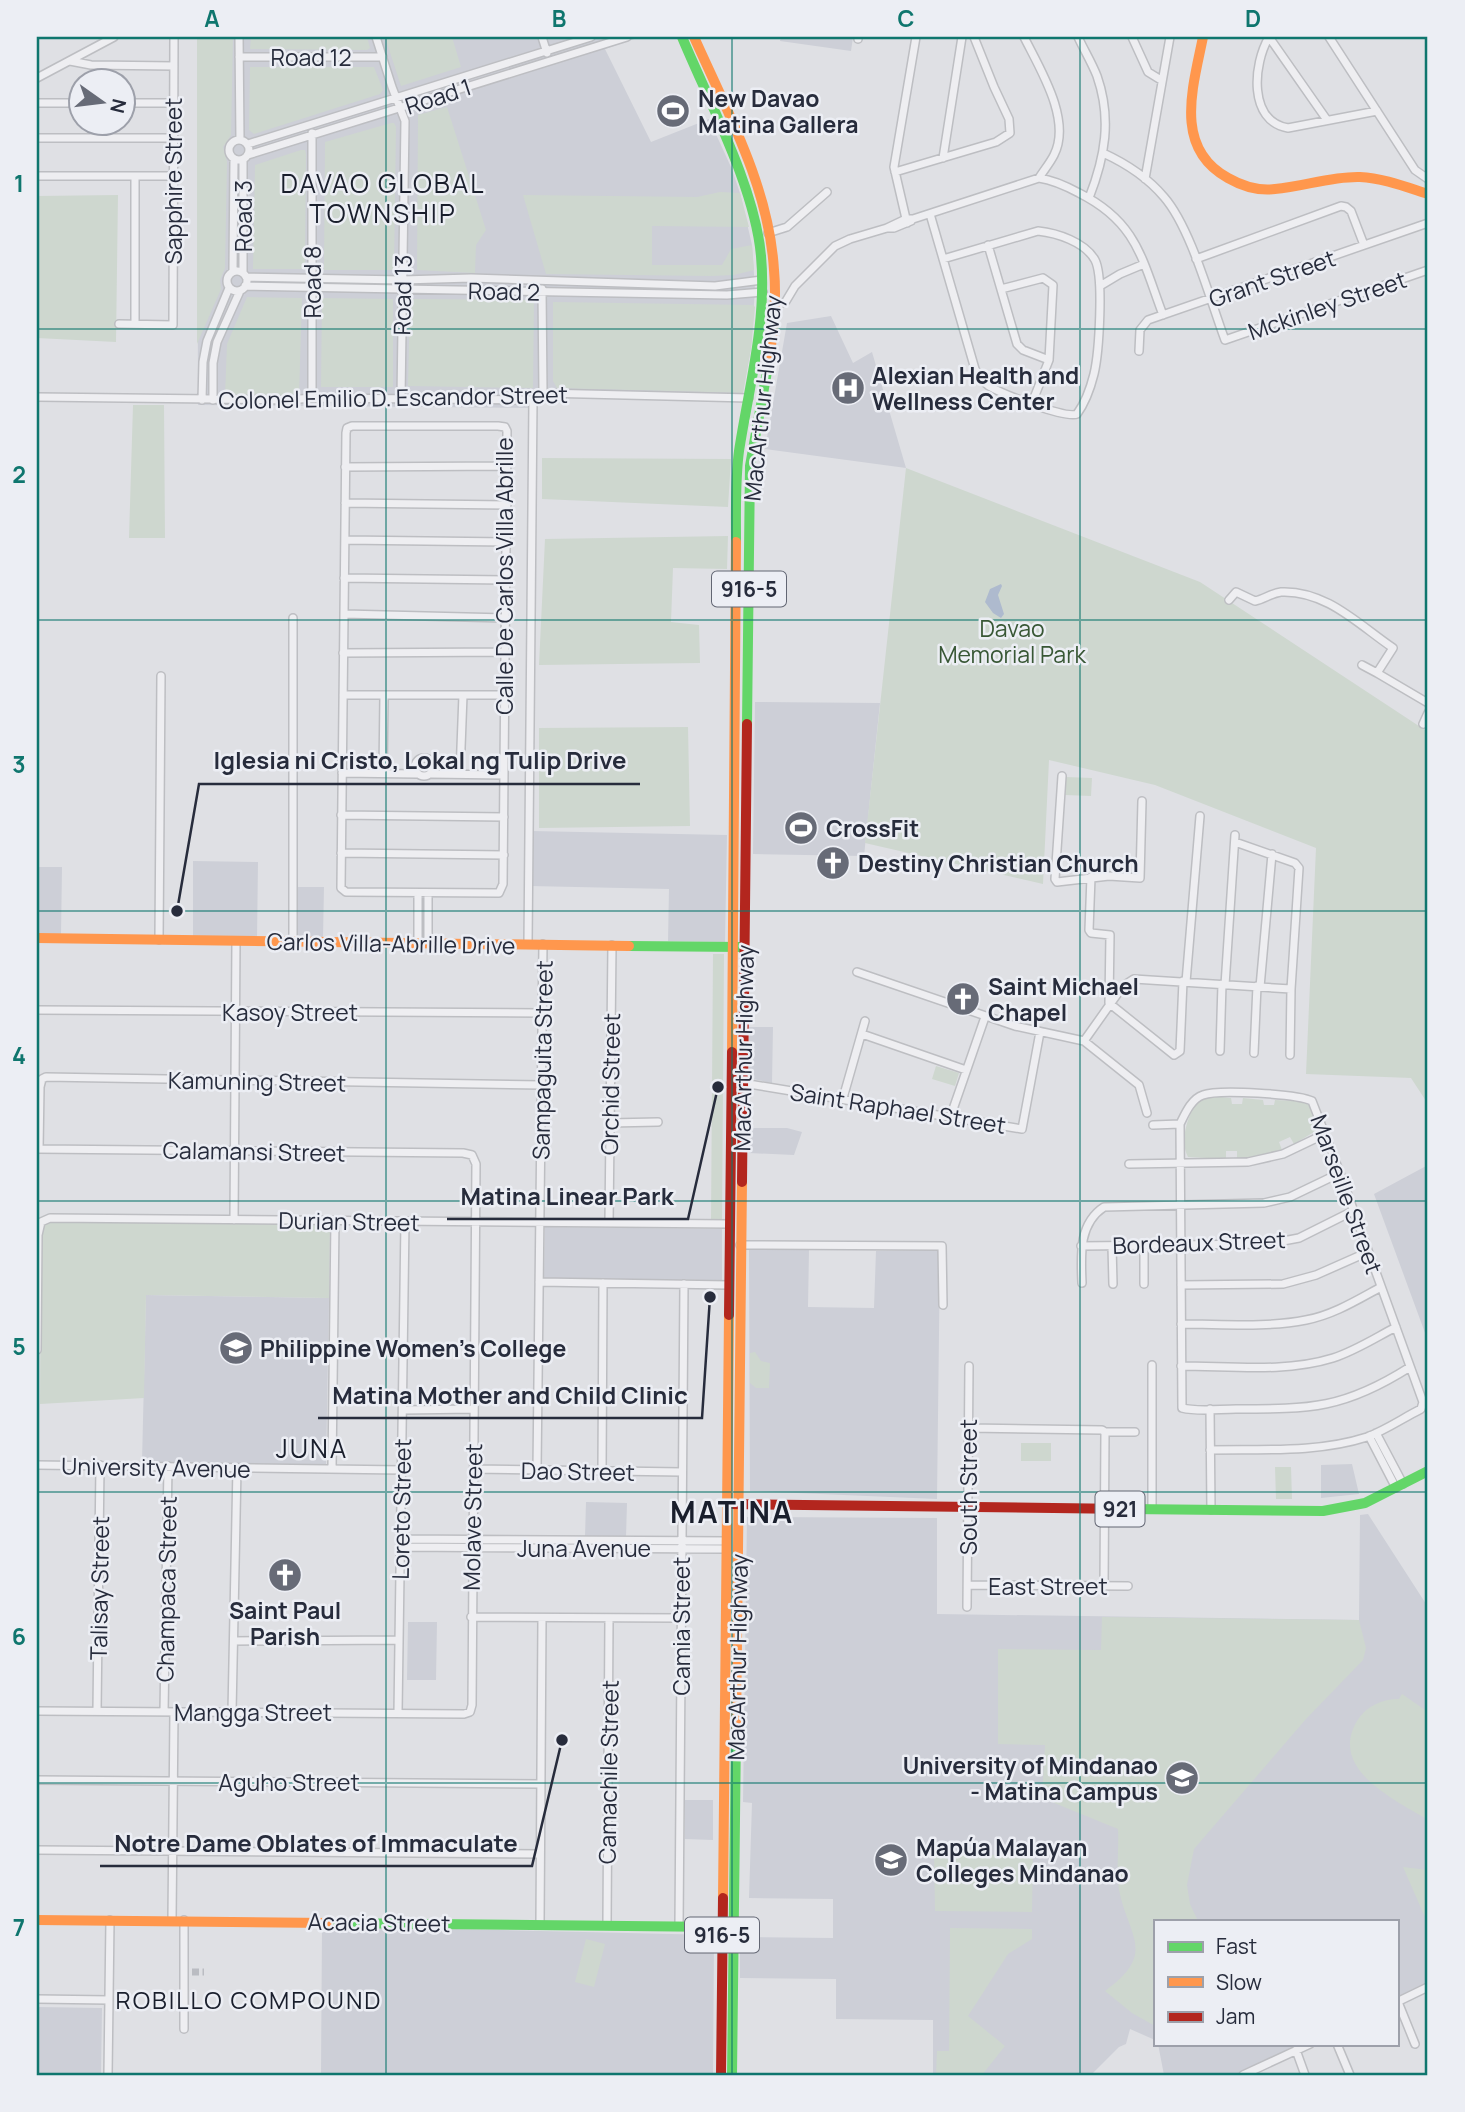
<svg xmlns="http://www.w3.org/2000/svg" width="1465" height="2112" font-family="Manrope,sans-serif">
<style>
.built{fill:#cdcfd7}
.green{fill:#ced7cf}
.water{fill:#aebace}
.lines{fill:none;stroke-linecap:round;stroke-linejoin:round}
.street-tunnel{stroke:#babcc2;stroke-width:7;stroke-dasharray:7 3.5;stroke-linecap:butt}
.street-casing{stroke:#bdbec2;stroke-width:10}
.street{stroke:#eeeef1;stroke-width:7}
.fast{stroke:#63d668;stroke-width:10}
.slow{stroke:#ff974d;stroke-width:10}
.jam{stroke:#b3261e;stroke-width:10}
.grid{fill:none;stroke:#0f766e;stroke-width:2;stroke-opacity:0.55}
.labels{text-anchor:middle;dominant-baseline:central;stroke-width:5;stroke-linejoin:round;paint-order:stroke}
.shield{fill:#eceef4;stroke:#626673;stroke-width:2}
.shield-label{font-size:21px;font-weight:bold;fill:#272c3c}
.street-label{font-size:23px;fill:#272c3c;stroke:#eceef4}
.poi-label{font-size:23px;font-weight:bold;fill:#272c3c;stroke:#eceef4;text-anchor:start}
.park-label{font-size:23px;fill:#385735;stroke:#eceef4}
.neighbourhood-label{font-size:24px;letter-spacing:2px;fill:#191e2c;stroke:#eceef4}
.quarter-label{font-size:26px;letter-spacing:2px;fill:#191e2c;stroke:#eceef4}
.district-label{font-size:30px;font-weight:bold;letter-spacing:2px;fill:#191e2c;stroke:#eceef4}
.leader{fill:none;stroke:#272c3c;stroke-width:2.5}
.callout-dot{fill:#272c3c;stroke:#eceef4;stroke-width:2.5}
.callout-label{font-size:24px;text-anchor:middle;font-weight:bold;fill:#272c3c;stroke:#eceef4;stroke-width:5;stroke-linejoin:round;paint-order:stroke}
.neatline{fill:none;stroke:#0f766e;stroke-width:2.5}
.grid-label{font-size:23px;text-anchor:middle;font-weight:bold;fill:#0f766e}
</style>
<rect width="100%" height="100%" fill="#dfe0e4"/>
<path class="built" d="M197,37H640L605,49L651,142L709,119L731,167L740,193L752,245L755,289L751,348L741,402L538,397L537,408L198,405Z
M781,37H853L851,51L780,41Z
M831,316L853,363L872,352L906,468L765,449L787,323Z
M755,702L880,703L864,856L753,854Z
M531,831L727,835L725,942L668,941L669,889L530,886Z
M193,861L258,862L257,939L193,938Z
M37,867H62L61,935L37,934Z
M295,887H324L323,938H294Z
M749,1027H773L772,1083L748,1078Z
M749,1128H787L802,1132L794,1155L749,1153Z
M1428,1165V1341L1374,1194Z
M545,1227L722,1229V1280L544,1279Z
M749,1250H809L808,1307L874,1308L876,1251L940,1250L937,1499L750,1491Z
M146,1295L329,1298L326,1465L142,1462Z
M1352,1464L1359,1494L1321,1498V1465Z
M586,1502L627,1503L626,1537H585Z
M1368,1514L1428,1607V1985L1397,2000V1921H1155V2040L1130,2029L1126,2044L1119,2047L1091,2075H933V2020L836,2019V1979L740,1978V1937L833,1938V1899L749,1898L752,1803L743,1802L747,1517L937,1518V1614L1359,1620L1360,1515Z
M408,1622H437L436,1680H407Z
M685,1800H713V1840L685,1839Z
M322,1926L714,1935L713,2075L321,2074Z
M37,2007L102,2008L101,2075H37Z
M1158,2044H1303L1236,2075H1164Z"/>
<path class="green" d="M197,37H233L231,135L223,147L227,162L225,268L220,280L221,289L197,344Z
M251,37H367L370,48L367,50L250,49Z
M385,37H452L461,67L401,86Z
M250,67H374L383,90L380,94L254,134L249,130Z
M447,107L486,230L476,245L475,273L417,270L418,115Z
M391,123H394L396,127L394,270H324L325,142Z
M301,150H305L306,154L305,269H253L255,165Z
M720,192L740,193L749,227L652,226V265H722L731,249L752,245L754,270L734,275L711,276L546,274L523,195L697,197Z
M118,195L116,342L37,338V196Z
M247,297L302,298L299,395L225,396L227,344Z
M322,298L393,299V387H321Z
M410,299L534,300L533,388L408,386Z
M553,302L753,305L755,307L751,348L743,393L557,388L553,381Z
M133,405H164L165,538H129Z
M542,458L731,459L728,507L542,499Z
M906,468L1200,582L1428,732V1104L1411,1078L1306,1074L1316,848L1155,785L1049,760L1043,884L865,843Z
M728,536L727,569L673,568L671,622L699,625L700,663L539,665L545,539Z
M688,727L690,826L539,828V728Z
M1066,777L1092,778L1091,796L1065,795Z
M713,954H724L722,1220H711Z
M936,1066L959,1073L955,1086L932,1079Z
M1211,1096L1231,1098L1232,1104H1242L1243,1098L1263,1100L1264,1105H1274L1275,1100C1305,1102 1311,1096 1319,1129L1294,1144L1290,1137L1279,1142L1282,1150C1268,1156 1252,1158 1237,1159V1151H1226V1159L1188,1157C1179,1140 1188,1114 1199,1099Z
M53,1221L330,1225L329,1298L146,1295L144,1398L40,1404L41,1234L44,1224Z
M755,1352L761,1361L770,1363L769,1388H756L750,1383V1353Z
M1021,1443H1051V1461H1021Z
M1275,1467H1291L1292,1499H1276Z
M1102,1617L1359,1620L1366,1648L1363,1660L1306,1719L1194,1849L1187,1885L1190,1904L1198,1921H1155V2026L1132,2013L1105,1991C1157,1953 1129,1938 1119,1890C1116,1871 1119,1848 1118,1829L1042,1798L1045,1745L998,1744V1649L1101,1650Z
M1402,1694L1428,1712V1820C1396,1800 1328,1770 1357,1721C1366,1706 1382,1699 1399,1699Z
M934,1851L982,1852L983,1855H1030L1031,1852H1033L1032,1912L935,1911Z
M1403,1867L1428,1870V1924Z
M950,1928L1032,1929V1939L1008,1954L968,2016L1005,2046L982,2075H936L937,2051H949Z
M586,1939L605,1944L594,1987L575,1982Z"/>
<path class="water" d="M1001,584L1002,586L998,595L1004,614L1001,618L993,613L985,602L990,589Z"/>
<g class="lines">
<path class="street-tunnel" d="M192,1972H204"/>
<g class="street-casing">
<path id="street" d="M239,37L240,140
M376,37L392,87L405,121L401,398
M542,37L547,53
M1024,37C1040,69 1072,120 1054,155C1050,163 1044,170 1039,178
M1078,37C1084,50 1092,63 1097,76C1112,119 1105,157 1089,198
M1132,37L1148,72L1161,80
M1329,37L1415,170L1428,179
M858,39V37
M239,57H383
M70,61L91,65L174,66
M37,78L114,37
M37,103H80
M122,103H174
M1327,120L1269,37C1253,64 1248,121 1288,128L1377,111
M312,133V398
M37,138H174
M229 150a10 10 0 1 1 20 0a10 10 0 1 1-20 0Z
M248,144L591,37
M1103,153C1125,163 1148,178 1164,197C1191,228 1210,300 1225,340L1428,270
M248,155L627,37
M943,158L962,37
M895,172L996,142L1010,133L1009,119L994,87L974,37
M37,176H173
M1145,179L1170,37
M930,214L975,369C979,376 983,382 989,386C1002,394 1066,419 1077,414C1085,403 1091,386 1094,374C1099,353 1104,277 1095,260C1085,242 1057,233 1038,231L943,259
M907,223L894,167L916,37
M887,228L906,219H913L1039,178C1053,180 1066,186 1079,193C1137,222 1142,259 1163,315
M768,233L787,227L827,192
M988,245L1017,344L1023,350L1049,360
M1196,259L1341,206L1346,207L1351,211L1364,245
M227 281a10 10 0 1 1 20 0a10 10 0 1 1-20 0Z
M233,271L234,159
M243,272V160
M246,277L402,280L471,278L715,286L762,280
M245,286L727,295L763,292
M1100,286L1120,274L1144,264
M542,289L543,393
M1001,289L1043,278L1053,285L1049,360L1032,403
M775,306L786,301L795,286L835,246L850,239L887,228H894L911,221
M119,324L173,325L174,37
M135,324V176
M1139,351L1140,330L1148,320L1428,223
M37,397L288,400L312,398L533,400L535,395L543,393L749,398
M202,400L203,362L207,341L229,288
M213,400V363L217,342L240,291
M352,426H498L505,427L507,431L503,884L499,893L346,892L341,888L346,433L347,428Z
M345,467L507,466
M345,503L507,505
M345,540L507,542
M344,578L506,580
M1229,600L1236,592L1255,601C1264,599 1272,593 1281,592C1326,590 1359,625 1393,648L1377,673L1428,703
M344,614L506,618
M343,653L506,652
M1362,665L1377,673
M343,695H505
M1423,724L1428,713
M415 767a9 9 0 1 1 18 0a9 9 0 1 1-18 0Z
M342,773L417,774
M383,773L384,695
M431,774L504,775
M460,774L463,695
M1062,776L1055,879L1057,882L1109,876L1140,878L1142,801
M341,815L504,817
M1235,842L1295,863L1299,868L1291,989L1290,1055
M341,853L504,855
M1091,877L1089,930L1091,933L1110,935L1109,1003L1174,1055L1180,1051L1183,981
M418,893V943
M428,893V943
M159,940L161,676
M293,941V618
M528,944L533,400
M857,972L1015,1026L1084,1041L1139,1085L1147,1113
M1186,982L1200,816
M1225,985L1235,835
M1260,987L1272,854
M37,1010L542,1013
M862,1034L966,1070
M1084,1041L1123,986L1134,979L1291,989
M1220,1051L1222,984
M1254,1053L1257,986
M743,1083L1022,1129L1040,1032
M843,1098L865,1021
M951,1115L985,1017
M610,1123L658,1122
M1153,1125L1180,1124
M37,1149L463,1153L472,1155L476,1164L472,1705L470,1712L464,1714L37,1711
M39,1149L40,1087L42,1079L46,1077L541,1085
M1129,1164L1248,1162L1283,1154L1325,1134
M234,1220L236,941
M609,1223L612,945
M740,1245L942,1246L943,1305
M1081,1246L1267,1244L1299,1238L1353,1211
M1112,1246L1113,1284
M539,1282L729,1285
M1082,1283C1081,1256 1078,1224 1104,1207L1264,1203L1290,1197L1340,1173
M1144,1284V1245
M1181,1285L1283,1284L1316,1275L1368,1252
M1181,1324C1222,1324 1266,1328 1306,1320C1333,1315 1357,1300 1381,1287
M37,1350L38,1235L41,1222L50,1218L730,1224
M1181,1366C1230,1366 1285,1373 1333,1358C1355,1351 1375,1338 1396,1327
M1210,1409L1211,1510
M403,1410L473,1409
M969,1428L1102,1430L1105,1432L1104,1586
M1105,1432H1135
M1376,1433L1403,1484
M1369,1436L1396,1488
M1210,1450C1262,1449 1318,1453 1367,1437C1386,1430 1403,1418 1421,1409L1423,1402L1340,1173L1312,1101C1298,1094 1218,1089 1203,1095C1191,1099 1185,1114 1180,1124L1182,1408C1198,1412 1219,1409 1236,1409C1311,1409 1344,1409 1410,1367
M37,1465L402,1470
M332,1469L335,1220
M473,1469L682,1472
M537,1470L543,944
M602,1471L603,1283
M1152,1509V1365
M401,1539L726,1541
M401,1547L725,1549
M968,1585L1128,1586
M967,1607L969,1366
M471,1617L681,1618
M234,1641L399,1640
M97,1711L100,1465
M164,1712L168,1466
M232,1712L237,1468
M398,1713L405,1221
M37,1780L541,1784
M37,1850L540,1854
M172,1920L174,1712
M540,1924L542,1618
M607,1924L609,1619
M679,1926L684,1284
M37,1999L109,2000
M1397,2002L1428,1987
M1398,2002L1415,2044
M184,2029V1920
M1337,2044L1350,2075
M1296,2050L1305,2075
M108,2075L110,1920
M1243,2075L1310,2044"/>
</g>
<use href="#street" class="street"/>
<path class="fast" d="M682,37C709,102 755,187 761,256C767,323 749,386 739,451C735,481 736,512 736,542
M747,724L750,466L768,366
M629,946L742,947
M1128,1509L1323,1511L1365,1503L1428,1471
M328,1923L722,1927
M732,2075L736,1733"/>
<path class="slow" d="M694,37C727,111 769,187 774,270C777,302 773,334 768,366
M1203,37C1193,87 1173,148 1228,178C1242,186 1259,191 1275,189C1303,187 1331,176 1360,177C1383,178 1406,187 1428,194
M37,938L629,946
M732,1052L736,542
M736,1733L742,1182
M723,1898L729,1315
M37,1920L328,1923"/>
<path class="jam" d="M742,1182L747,724
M729,1315L732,1052
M730,1504L1128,1509
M721,2075L723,1898"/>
</g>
<path class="grid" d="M386,37V2075M732,37V2075M1080,37V2075M37,329H1428M37,620H1428M37,911H1428M37,1201H1428M37,1492H1428M37,1783H1428"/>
<defs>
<g id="stadium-disc" transform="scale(1.75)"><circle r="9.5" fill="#676b77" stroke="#eceef4"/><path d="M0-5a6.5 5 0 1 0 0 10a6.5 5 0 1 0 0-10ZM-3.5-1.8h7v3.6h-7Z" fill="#fff"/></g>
<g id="hospital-disc" transform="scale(1.75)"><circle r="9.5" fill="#676b77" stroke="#eceef4"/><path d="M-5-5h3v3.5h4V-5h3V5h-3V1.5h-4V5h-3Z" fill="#fff"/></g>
<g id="church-disc" transform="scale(1.75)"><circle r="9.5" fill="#676b77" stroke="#eceef4"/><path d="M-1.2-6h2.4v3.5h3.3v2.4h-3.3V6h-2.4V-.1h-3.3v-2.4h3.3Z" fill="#fff"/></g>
<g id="university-disc" transform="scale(1.75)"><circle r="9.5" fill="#676b77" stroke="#eceef4"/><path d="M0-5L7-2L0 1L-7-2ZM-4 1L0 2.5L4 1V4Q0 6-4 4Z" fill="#fff"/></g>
</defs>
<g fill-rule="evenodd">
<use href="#stadium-disc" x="673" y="111"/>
<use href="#hospital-disc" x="848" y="388"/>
<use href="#stadium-disc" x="801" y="828"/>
<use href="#church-disc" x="833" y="863"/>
<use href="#church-disc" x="963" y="999"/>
<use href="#university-disc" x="236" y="1348"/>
<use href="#church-disc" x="285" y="1575"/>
<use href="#university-disc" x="1182" y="1778"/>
<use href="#university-disc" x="891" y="1860"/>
</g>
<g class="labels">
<g class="shield">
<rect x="712" y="571.5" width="74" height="35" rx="5"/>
<rect x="1095.5" y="1491.5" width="49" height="35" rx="5"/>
<rect x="685" y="1917.5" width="74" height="35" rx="5"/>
</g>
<g class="shield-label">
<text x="749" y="589">916-5</text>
<text x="1120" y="1509">921</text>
<text x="722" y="1935">916-5</text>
</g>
<g class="street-label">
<text x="311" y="57">Road 12</text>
<text transform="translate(438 96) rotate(-18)">Road 1</text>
<text transform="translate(173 181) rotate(-90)">Sapphire Street</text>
<text transform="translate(243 216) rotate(-90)">Road 3</text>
<text transform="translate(1272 278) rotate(-19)">Grant Street</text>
<text transform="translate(312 282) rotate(-90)">Road 8</text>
<text transform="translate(504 291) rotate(1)">Road 2</text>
<text transform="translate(402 295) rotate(-89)">Road 13</text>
<text transform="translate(1327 305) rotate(-19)">Mckinley Street</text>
<text transform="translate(393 397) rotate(-1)">Colonel Emilio D. Escandor Street</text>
<text transform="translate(762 398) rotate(-84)">MacArthur Highway</text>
<text transform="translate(504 576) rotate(-90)">Calle De Carlos Villa Abrille</text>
<text transform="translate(391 943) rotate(1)">Carlos Villa-Abrille Drive</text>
<text x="290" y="1012">Kasoy Street</text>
<text transform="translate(743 1048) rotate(-89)">MacArthur Highway</text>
<text transform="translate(542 1060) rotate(-89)">Sampaguita Street</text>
<text transform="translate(257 1081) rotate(1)">Kamuning Street</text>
<text transform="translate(610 1084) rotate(-89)">Orchid Street</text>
<text transform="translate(898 1108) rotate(9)">Saint Raphael Street</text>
<text transform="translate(254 1151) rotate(1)">Calamansi Street</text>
<text transform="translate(1347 1194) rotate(70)">Marseille Street</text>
<text transform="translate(349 1221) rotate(1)">Durian Street</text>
<text transform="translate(1199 1242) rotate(-2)">Bordeaux Street</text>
<text transform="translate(156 1467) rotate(1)">University Avenue</text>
<text transform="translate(578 1471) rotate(1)">Dao Street</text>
<text transform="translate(968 1487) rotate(-90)">South Street</text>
<text transform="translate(401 1509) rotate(-89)">Loreto Street</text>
<text transform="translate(472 1517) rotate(-89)">Molave Street</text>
<text x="584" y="1548">Juna Avenue</text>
<text x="1048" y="1586">East Street</text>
<text transform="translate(99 1588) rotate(-89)">Talisay Street</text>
<text transform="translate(166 1589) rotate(-89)">Champaca Street</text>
<text transform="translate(681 1626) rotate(-90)">Camia Street</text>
<text transform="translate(737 1657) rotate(-89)">MacArthur Highway</text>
<text x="253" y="1712">Mangga Street</text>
<text transform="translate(608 1772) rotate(-89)">Camachile Street</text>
<text x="289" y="1782">Aguho Street</text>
<text transform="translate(379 1922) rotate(1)">Acacia Street</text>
</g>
<g class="poi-label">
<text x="698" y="98">New Davao<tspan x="698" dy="26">Matina Gallera</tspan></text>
<text x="872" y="375">Alexian Health and<tspan x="872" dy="26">Wellness Center</tspan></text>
<text x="826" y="828">CrossFit</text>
<text x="858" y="863">Destiny Christian Church</text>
<text x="988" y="986">Saint Michael<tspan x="988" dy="26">Chapel</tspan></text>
<text x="260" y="1348">Philippine Women's College</text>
<text x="285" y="1610" text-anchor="middle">Saint Paul<tspan x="285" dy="26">Parish</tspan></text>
<text x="1158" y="1765" text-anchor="end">University of Mindanao<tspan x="1158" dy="26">- Matina Campus</tspan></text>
<text x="916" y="1847">Mapúa Malayan<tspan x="916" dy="26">Colleges Mindanao</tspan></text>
</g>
<g class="park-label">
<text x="1012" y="628">Davao<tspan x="1012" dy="26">Memorial Park</tspan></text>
</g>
<g class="neighbourhood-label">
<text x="249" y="1999">ROBILLO COMPOUND</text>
</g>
<g class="quarter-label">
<text x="383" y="183">DAVAO GLOBAL<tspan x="383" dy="30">TOWNSHIP</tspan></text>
<text x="312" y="1448">JUNA</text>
</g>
<g class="district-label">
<text x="732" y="1511">MATINA</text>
</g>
</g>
<path class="leader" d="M177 911L199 784H640M718 1087L688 1219H447M710 1297L702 1418H318M562 1740L532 1866H100"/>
<g class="callout-dot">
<circle cx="177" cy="911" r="7"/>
<circle cx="718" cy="1087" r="7"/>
<circle cx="710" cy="1297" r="7"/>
<circle cx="562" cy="1740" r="7"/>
</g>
<g class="callout-label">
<text x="420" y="769">Iglesia ni Cristo, Lokal ng Tulip Drive</text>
<text x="567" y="1205">Matina Linear Park</text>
<text x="510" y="1404">Matina Mother and Child Clinic</text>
<text x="316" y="1852">Notre Dame Oblates of Immaculate</text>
</g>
<rect width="1465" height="2112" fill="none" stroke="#eceef4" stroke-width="77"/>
<rect x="1154" y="1920" width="245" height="126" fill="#eceef4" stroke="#9da0aa" stroke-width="2"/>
<rect x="1168" y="1942" width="35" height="10" fill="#63d668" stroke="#9da0aa" stroke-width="2"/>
<text x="1216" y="1954" font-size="21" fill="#272c3c">Fast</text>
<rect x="1168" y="1977" width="35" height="10" fill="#ff974d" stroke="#9da0aa" stroke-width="2"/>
<text x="1216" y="1990" font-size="21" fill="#272c3c">Slow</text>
<rect x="1168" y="2012" width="35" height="10" fill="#b3261e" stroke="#9da0aa" stroke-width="2"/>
<text x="1216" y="2024" font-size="21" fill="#272c3c">Jam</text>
<g transform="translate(102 102) rotate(104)"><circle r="33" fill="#eceef4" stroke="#9da0aa" stroke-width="2"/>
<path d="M0-5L12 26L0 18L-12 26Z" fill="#676b77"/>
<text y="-10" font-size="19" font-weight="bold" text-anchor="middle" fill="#272c3c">N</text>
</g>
<rect x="38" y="38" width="1388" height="2036" class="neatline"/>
<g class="grid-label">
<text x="212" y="27">A</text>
<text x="559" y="27">B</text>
<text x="906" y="27">C</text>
<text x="1253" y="27">D</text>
<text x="19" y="192">1</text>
<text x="19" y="483">2</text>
<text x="19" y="773">3</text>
<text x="19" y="1064">4</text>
<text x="19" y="1355">5</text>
<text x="19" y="1645">6</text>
<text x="19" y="1936">7</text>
</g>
</svg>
